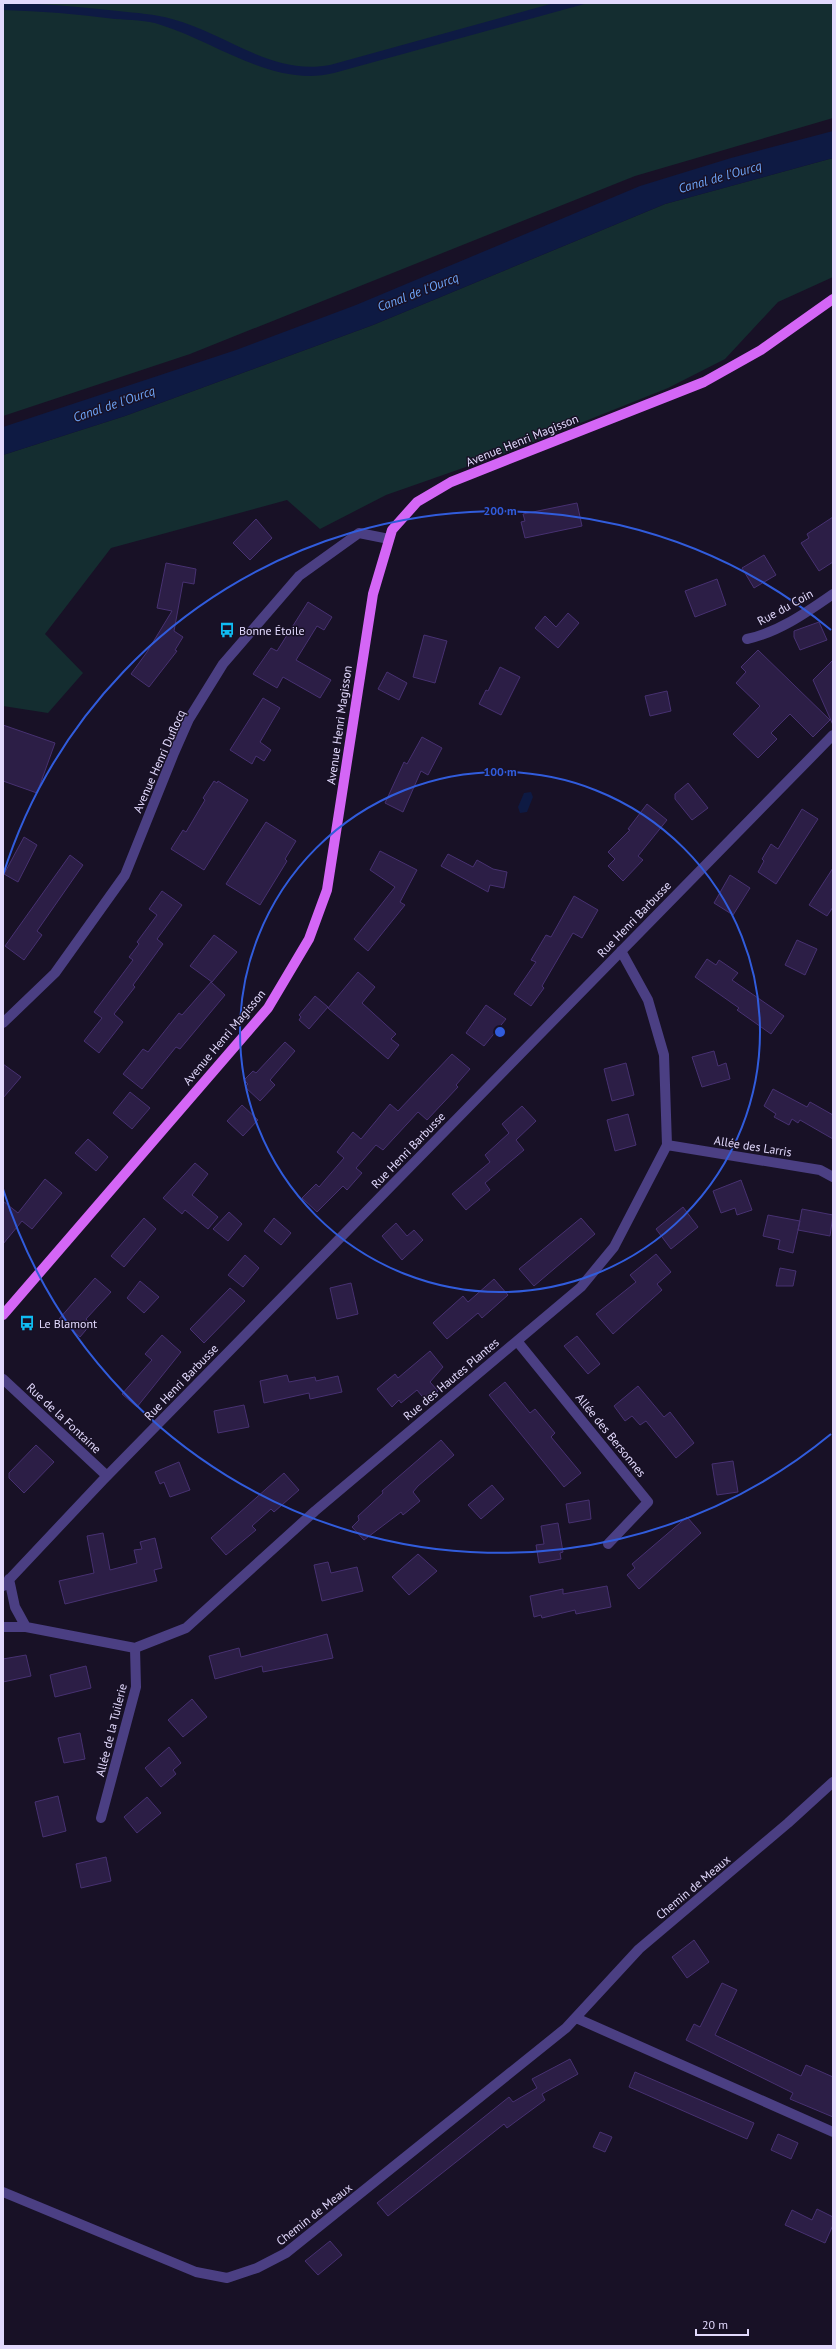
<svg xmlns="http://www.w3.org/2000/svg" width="836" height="2349" font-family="'PT Sans',sans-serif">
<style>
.green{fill:#142d30}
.water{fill:#0e1a43}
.building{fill:#2c1e46;stroke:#473171}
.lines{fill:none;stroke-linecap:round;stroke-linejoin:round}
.minor{stroke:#4b3f83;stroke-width:10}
.major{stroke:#d466f6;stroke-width:10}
.ring{fill:none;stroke:#315cdc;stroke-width:2}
.labels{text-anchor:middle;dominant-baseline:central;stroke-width:3;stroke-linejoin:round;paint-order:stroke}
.street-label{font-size:12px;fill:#e2d9fd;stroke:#181126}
.poi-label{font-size:12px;fill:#e2d9fd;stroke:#181126;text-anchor:start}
.water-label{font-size:13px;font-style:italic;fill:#6da4f7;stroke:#181126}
.centre{fill:#315cdc;stroke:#181126;stroke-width:2}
.ring-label{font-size:12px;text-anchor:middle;font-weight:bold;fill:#315cdc;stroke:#181126;stroke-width:3;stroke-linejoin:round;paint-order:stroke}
</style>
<rect width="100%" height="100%" fill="#181126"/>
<path class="green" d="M3,3H833V118L635,176L190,354L3,416Z
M833,158V277L778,302L725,359L668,388L503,454L386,495L320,529L287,500L111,548L45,634L83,673L48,713L3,706V455L125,416L373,325L665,204Z"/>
<path class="water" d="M3,3C42,3 79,7 118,11C136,13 155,14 172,19C226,33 271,76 330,65L554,3H588L334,73C274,88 216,42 161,25C147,20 130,20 115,19C78,14 41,11 3,10Z
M833,131V158L665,204L373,325L125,416L3,455V427L236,350L356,305L640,186L731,158Z
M531,792L533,797L527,812L520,813L518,807L524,793Z"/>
<path class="building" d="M577,503L582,526L525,538L521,522L525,521L523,514Z
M833,517V562L819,571L801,543L809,538L807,534Z
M256,519L272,538L250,560L233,543Z
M764,555L776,575L754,588L742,568Z
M166,563L196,569L194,584L183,582L174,631L183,637L175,650L177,651L149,687L131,674L147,652L172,611L157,608Z
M717,579L726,605L695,617L685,591Z
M308,602L332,617L324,630L317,626L296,660L331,680L320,698L283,677L277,688L253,674L271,648L277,651Z
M568,613L579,623L558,648L535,628L545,616L556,627Z
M819,622L827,640L800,650L794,637V631Z
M424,635L447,641L435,683L413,677Z
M758,650L830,720L813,737L790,714L771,733L777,739L758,758L733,734L760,706L736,683L746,672L741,667Z
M833,660V725L813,680Z
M500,667L520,677L501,715L479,704L486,690L488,691Z
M387,672L407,683L399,700L378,689Z
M667,691L671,711L650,716L645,696Z
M263,698L280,708L260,742L271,750L264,761L256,756L252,764L230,750Z
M3,725L55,743L37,793L3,781Z
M422,737L442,748L428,775L421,771L403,812L385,803L404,762L407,764Z
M214,781L217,783L218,781L248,800L204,870L171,849L183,830L186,832L205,800L203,798Z
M688,783L708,808L692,820L675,799V794Z
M647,804L667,820L638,856L643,860L623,881L608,866L615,859L608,852L630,830L628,829Z
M802,809L818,819L776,884L758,872L764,861L762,859L771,844L778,849Z
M266,822L296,841L285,859L287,861L260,905L226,884Z
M24,837L37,845L18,882L4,874Z
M380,851L417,870L400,902L405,905L368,951L354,939L395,887L370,870Z
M448,854L473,867L477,860L493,869L507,872L504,888L490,885L488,892L441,866Z
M70,855L83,865L37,931L42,935L24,960L5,946Z
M833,868V907L827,916L809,905Z
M730,875L750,888L733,915L714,903Z
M162,891L182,905L157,939L163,944L133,985L135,987L114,1014L123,1022L99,1053L84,1041L102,1018L94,1012L133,960L129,957L139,944L137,942L157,915L149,909Z
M574,896L598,910L582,938L573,933L542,986L544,988L531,1006L514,994L536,962L531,960L546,935L551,937Z
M214,935L237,952L212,982L190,966Z
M797,940L817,949L805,975L785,965Z
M707,959L716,965L719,960L738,973L732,980L784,1016L771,1034L737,1010L739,1008L695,977Z
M358,972L375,987L362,1003L396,1034L391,1039L399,1045L388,1059L328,1008Z
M211,982L225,995L180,1049L176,1047L142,1089L123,1074L143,1049L148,1052L179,1013L182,1015Z
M315,996L328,1007L309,1029L299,1020L301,1017L299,1015Z
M486,1005L506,1019L484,1046L466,1033Z
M285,1042L295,1051L270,1080L275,1085L260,1101L245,1087L248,1084L244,1080L253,1071L256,1073Z
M714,1051L718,1066L726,1063L730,1079L702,1087L692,1057Z
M452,1054L470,1069L456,1085L458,1087L427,1120L418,1112L383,1150L376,1145L356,1168L362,1173L347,1190L343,1186L317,1212L302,1198L316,1184L319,1187L344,1158L337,1152L353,1132L361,1139L390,1104L398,1111Z
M626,1063L634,1095L612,1101L604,1069Z
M3,1064L21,1077L3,1098Z
M773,1089L807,1107L810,1102L833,1115V1139L800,1120L798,1123L792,1119L789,1125L774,1117L776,1114L764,1106Z
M130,1092L150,1108L132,1129L113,1113Z
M242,1105L258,1120L243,1136L227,1121Z
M522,1106L536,1121L516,1140L524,1150L485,1183L490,1190L466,1210L452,1194L490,1162L485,1155L509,1133L502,1124Z
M628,1114L636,1145L615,1151L607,1120Z
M88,1139L108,1157L96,1171L75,1153Z
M195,1163L208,1174L192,1195L218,1217L208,1229L185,1210L182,1214L163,1198Z
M45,1179L62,1193L32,1229L22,1221L3,1244V1201L18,1213Z
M741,1180L752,1210L737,1215L735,1208L721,1213L713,1191Z
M683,1207L698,1227L671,1249L656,1229Z
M802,1209L833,1215L830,1236L798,1230Z
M229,1212L242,1224L228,1241L213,1229Z
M768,1215L800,1221L793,1253L778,1249L780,1240L763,1236Z
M144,1218L156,1229L124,1267L111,1256Z
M274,1218L291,1233L281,1245L264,1231Z
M581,1218L595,1234L534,1286L519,1269Z
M396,1223L407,1236L414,1230L423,1240L402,1260L382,1236Z
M656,1254L671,1272L657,1284L662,1290L613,1334L596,1314L636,1282L630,1275Z
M245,1255L259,1268L243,1287L228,1275Z
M780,1268L796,1271L793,1286H776Z
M95,1278L111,1292L86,1319L91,1324L80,1337L59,1319Z
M494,1279L508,1295L482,1318L478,1313L447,1339L433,1323L463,1296L468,1302Z
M140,1281L159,1297L144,1313L127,1298Z
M351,1283L358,1314L337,1319L330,1288Z
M230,1288L245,1301L204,1343L190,1329Z
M162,1335L181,1352L137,1407L122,1394L152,1360L145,1354Z
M577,1336L600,1364L588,1374L564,1346Z
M430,1351L443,1367L430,1382L438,1391L426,1401L417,1390L401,1403L399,1400L392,1407L377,1389L395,1374L398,1378Z
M287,1375L289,1382L315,1377L316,1381L338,1376L342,1392L310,1399L309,1393L264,1403L260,1381Z
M505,1382L530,1413L535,1409L555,1433L551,1437L581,1473L564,1487L489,1395Z
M638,1386L664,1417L670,1412L694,1443L676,1458L646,1421L640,1425L632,1416L625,1421L614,1406Z
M244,1405L249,1427L218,1433L214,1411Z
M441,1440L454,1455L418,1486L413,1492L420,1501L403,1515L401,1512L364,1540L352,1527L359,1520L358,1516L383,1493L382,1491Z
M36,1445L54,1462L24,1493L9,1478V1473Z
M733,1461L738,1492L717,1495L712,1464Z
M179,1462L190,1490L170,1497L164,1482L160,1484L155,1472Z
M284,1473L299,1490L274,1512L271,1509L252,1526L256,1530L226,1555L211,1538Z
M492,1485L504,1499L481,1519L468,1505Z
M589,1500L591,1519L569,1523L566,1504Z
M687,1517L701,1533L639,1589L627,1575L635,1568L632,1564Z
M558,1523L563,1552L560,1553L561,1559L539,1563L536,1545L544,1544L541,1526Z
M103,1533L110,1570L137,1563L134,1550L142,1549L140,1542L155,1538L162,1568L154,1570L157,1581L65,1604L59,1581L94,1573L87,1536Z
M418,1554L437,1571L409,1595L392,1577Z
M328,1562L331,1573L357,1567L363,1591L322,1601L314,1565Z
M607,1586L611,1607L576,1614L575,1610L542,1618L541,1615L534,1617L530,1596L563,1589V1594Z
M327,1634L333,1658L263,1672L262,1666L215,1679L209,1656L239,1648L241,1657Z
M26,1655L31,1676L3,1682V1659Z
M86,1666L91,1688L55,1697L50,1675Z
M192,1699L207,1717L183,1737L168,1720Z
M80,1733L85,1759L64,1763L58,1738Z
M169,1747L181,1763L173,1770L176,1774L161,1787L145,1768Z
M58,1796L66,1831L43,1837L35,1802Z
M147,1797L161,1813L137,1833L124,1817Z
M106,1857L111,1881L81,1888L76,1864Z
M694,1940L709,1962L687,1978L672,1957Z
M722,1983L737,1990L715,2035L801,2076L806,2065L833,2077V2117L790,2099L793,2093L686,2040L694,2024L700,2027Z
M570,2059L578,2074L542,2094L545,2100L507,2128L504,2124L388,2216L377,2203L509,2097L513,2102L537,2088L532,2079Z
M635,2072L754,2123L747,2139L629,2087Z
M600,2132L612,2137L605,2152L593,2147Z
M778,2134L798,2143L791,2159L771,2150Z
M817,2209L833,2217V2225L825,2243L785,2225L792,2210L812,2220Z
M330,2241L342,2255L318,2275L305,2261Z"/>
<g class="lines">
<path class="minor" d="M747,639C779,632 807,612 833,594
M3,1023L55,973L125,875L174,753L189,719L223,664L299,576L359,533L389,539
M667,1145L820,1170L833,1177
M517,1341L648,1502L608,1544
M3,1379L107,1476
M9,1579L15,1607L26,1627
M3,1586L103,1480L833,735
M3,1627H26L135,1648L186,1628L315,1511L581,1287L614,1247L667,1145L664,1055L648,1000L621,951
M101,1818L136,1687L135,1648
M576,2018L833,2132
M3,2192L196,2272L227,2278L257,2268L286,2253L566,2028L639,1949L788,1823L833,1782"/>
<path class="major" d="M3,1315L268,1008L309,939L327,890L373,594L392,530L417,502L451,482L704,382L761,350L833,299"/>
</g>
<g class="ring">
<circle cx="500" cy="1032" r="260"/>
<path d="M831 1434A521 521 0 0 1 3 1189M3 875A521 521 0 0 1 831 630"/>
</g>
<defs>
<g id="bus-bare" transform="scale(1.2)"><path d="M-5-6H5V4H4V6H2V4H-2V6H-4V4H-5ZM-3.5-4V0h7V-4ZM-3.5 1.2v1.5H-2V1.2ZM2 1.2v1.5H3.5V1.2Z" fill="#10bcf2" stroke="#181126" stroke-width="2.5" paint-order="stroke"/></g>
</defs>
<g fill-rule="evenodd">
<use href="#bus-bare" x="227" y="630"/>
<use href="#bus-bare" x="27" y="1323"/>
</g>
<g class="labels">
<g class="street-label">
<text transform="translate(522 440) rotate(-22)">Avenue Henri Magisson</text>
<text transform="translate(785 607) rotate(-29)">Rue du Coin</text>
<text transform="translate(339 725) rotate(-82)">Avenue Henri Magisson</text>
<text transform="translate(159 761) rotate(-66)">Avenue Henri Duflocq</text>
<text transform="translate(634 919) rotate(-46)">Rue Henri Barbusse</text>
<text transform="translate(224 1037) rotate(-50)">Avenue Henri Magisson</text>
<text transform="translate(753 1146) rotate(9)">Allée des Larris</text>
<text transform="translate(408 1150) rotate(-46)">Rue Henri Barbusse</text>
<text transform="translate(451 1379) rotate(-40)">Rue des Hautes Plantes</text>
<text transform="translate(181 1382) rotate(-46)">Rue Henri Barbusse</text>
<text transform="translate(64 1418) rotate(43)">Rue de la Fontaine</text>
<text transform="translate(611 1435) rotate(51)">Allée des Bersonnes</text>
<text transform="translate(111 1730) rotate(-76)">Allée de la Tuilerie</text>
<text transform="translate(693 1887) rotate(-40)">Chemin de Meaux</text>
<text transform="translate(314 2214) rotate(-38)">Chemin de Meaux</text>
</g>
<g class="poi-label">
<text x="239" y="630">Bonne Étoile</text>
<text x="39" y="1323">Le Blamont</text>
</g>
<g class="water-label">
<text transform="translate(720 177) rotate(-16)">Canal de l'Ourcq</text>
<text transform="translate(418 292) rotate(-21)">Canal de l'Ourcq</text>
<text transform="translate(114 404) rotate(-19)">Canal de l'Ourcq</text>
</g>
</g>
<circle cx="500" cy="1032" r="6" class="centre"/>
<g class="ring-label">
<text x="500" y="515">200 m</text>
<text x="500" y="776">100 m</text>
</g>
<rect width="836" height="2349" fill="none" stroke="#e2d9fd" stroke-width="8"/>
<path d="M696 2329v6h52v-6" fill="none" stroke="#e2d9fd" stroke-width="2"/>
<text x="702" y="2329" font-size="12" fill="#e2d9fd" stroke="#181126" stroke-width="3" paint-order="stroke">20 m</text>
</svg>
